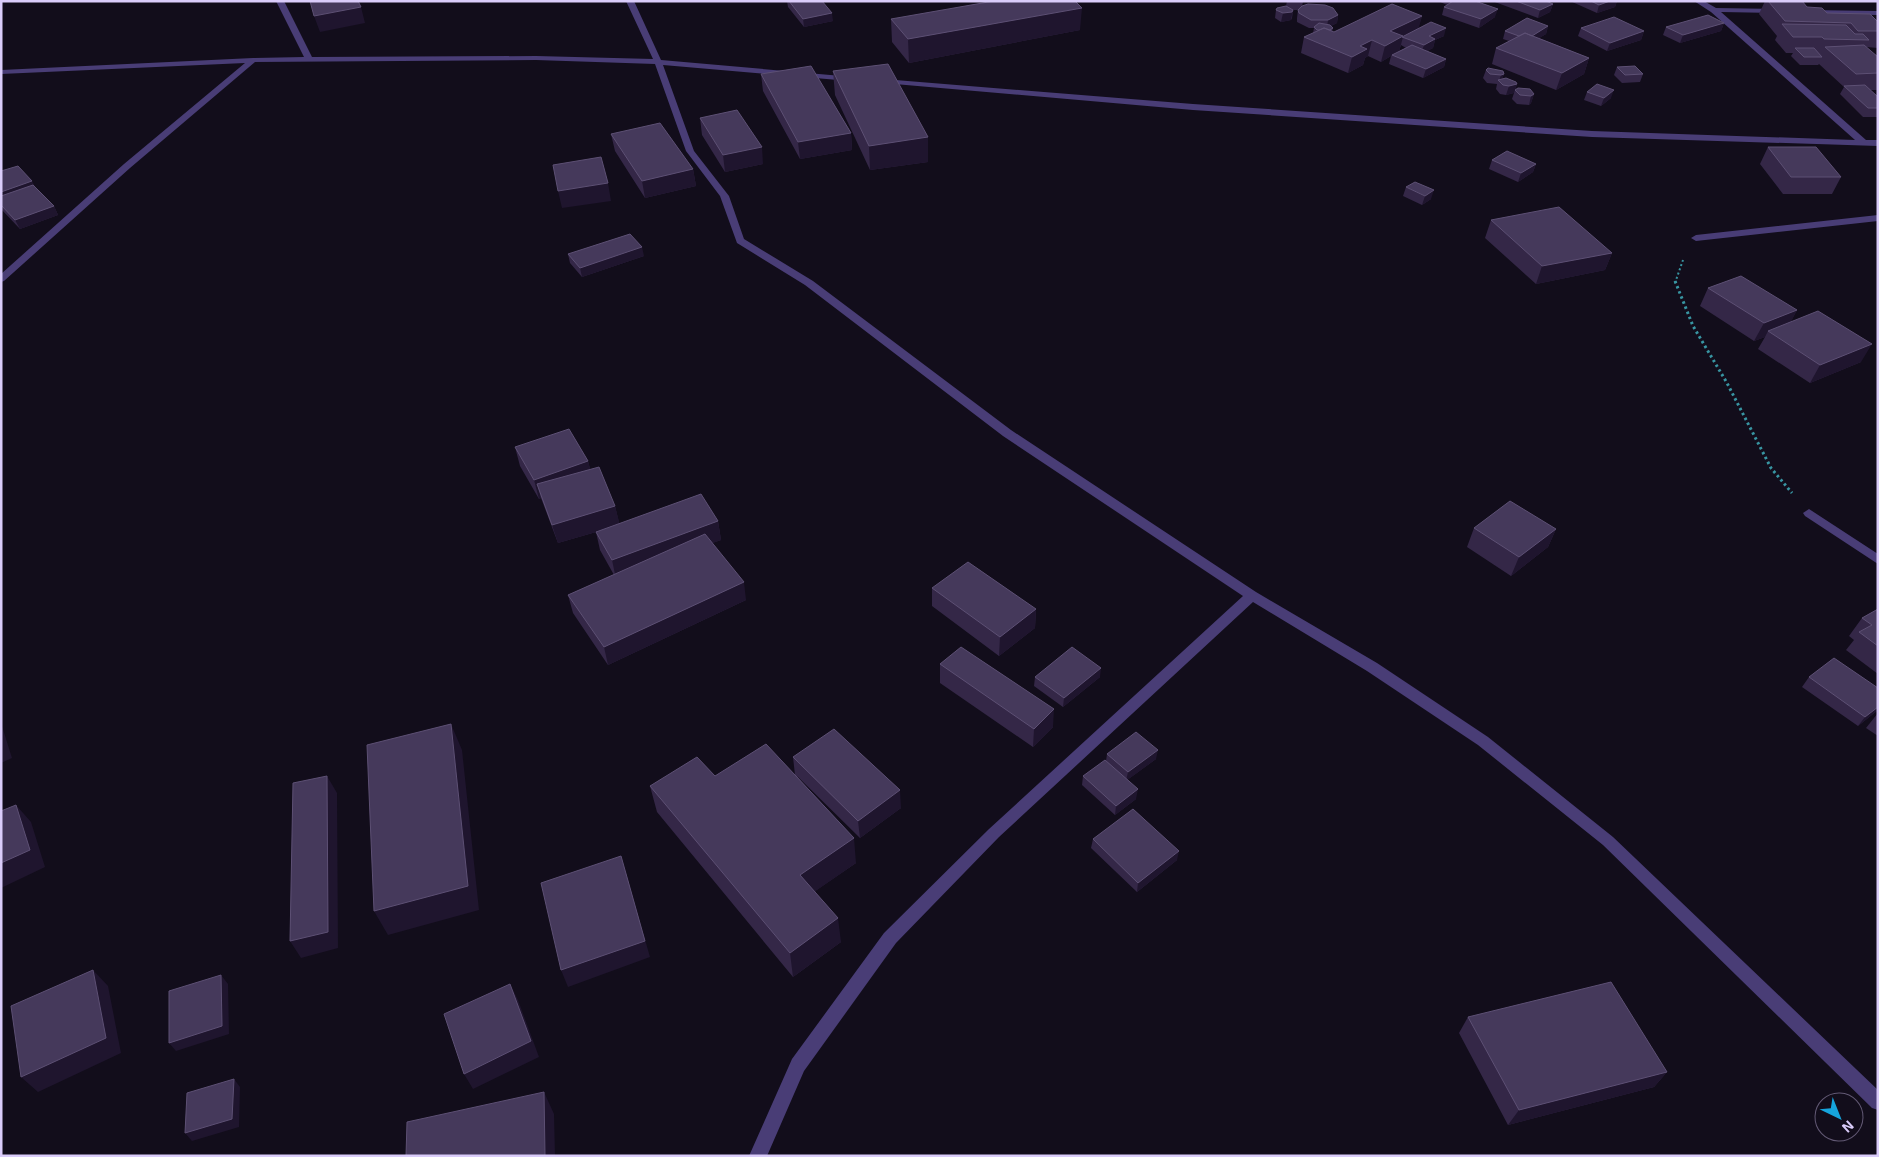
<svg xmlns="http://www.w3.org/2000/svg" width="1879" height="1157" font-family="'Exo 2',sans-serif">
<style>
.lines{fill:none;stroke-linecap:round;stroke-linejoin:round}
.path-far1{stroke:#3895a2;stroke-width:2;stroke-dasharray:2 2.5;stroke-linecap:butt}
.path{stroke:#3895a2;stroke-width:3;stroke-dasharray:2.5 3;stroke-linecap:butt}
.street{fill:#493d76;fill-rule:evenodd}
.wall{fill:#342747;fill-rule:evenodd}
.shaded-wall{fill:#1f152e}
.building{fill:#45395b;stroke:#5d5074}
</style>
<rect width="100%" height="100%" fill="#120d1b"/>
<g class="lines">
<path class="path-far1" d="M1675,283L1683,260"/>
<path class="path" d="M1675,281L1693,326L1727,383L1771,468L1792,493"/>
<path class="street" d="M276,1H284L312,57L536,56L653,59L626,1H634L661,60L853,77V81H850L663,65L694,151L729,196L744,239L813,281L1011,430L1256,592L1377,663L1488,737L1613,837L1878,1090V1110L1872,1108L1603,845L1478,745L1367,671L1253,602L999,837L896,943L804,1071L767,1156H749L792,1059L884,933L989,829L1243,596L1003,436L805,285L737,243L720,196L686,151L655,64L536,60L255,62L130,168L4,281L1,282V274L124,164L245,63L1,74V70L253,58L304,57Z
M1694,1H1704L1716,8L1779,9V13H1776L1721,12L1866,140H1878V146L1592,137L1193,110L883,83L879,81L883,79L1193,104L1592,131L1855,140L1711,12Z
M1806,10L1878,11V15L1809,14L1805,12Z
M1878,215V221L1696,241L1691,238L1696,235Z
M1809,509L1878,554V564L1805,516L1803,513Z"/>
</g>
<path class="wall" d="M787,1H822L833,21L804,27L788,7Z
M1287,1H1307L1303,2L1302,6L1338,15L1337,23L1331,26L1333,28L1332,32H1334L1422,16L1418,28L1444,36L1435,40L1433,48L1427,51L1446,59L1444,67L1423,78L1389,64L1391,56L1381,62L1368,56L1365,58L1363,65L1348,73L1301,53L1304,37L1313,33L1314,28H1309L1297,22V18L1298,10H1293L1292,18L1291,20L1281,22L1275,18L1276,10L1286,6ZM1401,45L1406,48L1399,51Z
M1438,1H1475L1495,17L1479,28L1442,15L1444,7L1447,5Z
M1492,1H1546L1553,4L1550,12L1538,18Z
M1570,1H1617L1615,7L1597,13Z
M1765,1H1802L1807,7L1827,13L1878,22V48L1866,47L1878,57V90H1870L1877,96L1878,95V117H1863L1840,94L1844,87L1819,64L1818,65H1800L1791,56L1793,53H1786L1775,40L1777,36L1759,14Z
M891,19L1080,30L909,63L892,42Z
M1724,23L1721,31L1680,43L1663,35L1666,27Z
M1548,26L1546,34L1539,38L1589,58L1584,74L1556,90L1492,64L1496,48L1509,41L1503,39L1505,31Z
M1581,28L1644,31L1641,40L1607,51L1578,36Z
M1617,67L1643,74L1640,82L1622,83L1614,75Z
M1486,70L1504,74L1502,79L1517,84L1514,93L1506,95L1500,94L1496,89L1497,84L1487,83L1483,78Z
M833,71L928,162L870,170L835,95Z
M761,74L851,133L852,150L800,159L763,91Z
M1515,90L1534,94L1531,103L1529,105L1517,104L1512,99Z
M1587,92L1611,98L1601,106L1584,100Z
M700,118L763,164L725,172L702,135Z
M611,134L693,169L696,186L645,198L615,151Z
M1768,147L1841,177L1832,194H1783L1760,164Z
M1492,160L1536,164L1533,172L1518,182L1489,169Z
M1,171L35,187L54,206L58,215L20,229L1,209Z
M1406,187L1431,199L1422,205L1403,196Z
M1491,220L1612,253L1605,270L1536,284L1485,238Z
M568,254L644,256L582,277L570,263Z
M1708,288L1797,310L1791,321L1861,362L1810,383L1758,349L1765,337L1754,341L1700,306Z
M515,447L588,461L590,469L615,506L619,523L718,521L721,540L712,543L746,600L608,665L573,613L568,595L614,575L600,550L596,532L558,543L541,498L539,499L520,466Z
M1474,528L1556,529L1548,547L1511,576L1467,547Z
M932,588L1036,609L1035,628L999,656L932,606Z
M1878,609V674L1846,650L1854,640L1849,636L1862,618Z
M940,664L1053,727L1033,747L940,683Z
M1035,677H1100L1063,707L1034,686Z
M1809,677L1878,710L1858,726L1802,687Z
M1878,713V736L1866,728Z
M1107,754L1156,759L1127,780L1136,799L1115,815L1082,785L1083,776L1106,761Z
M793,757L901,808L860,838L797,776L856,863L815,891L841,942L793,977L657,812L650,786L715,776L795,775Z
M1093,839L1177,860L1137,892L1091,848Z
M1468,1017L1667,1072L1654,1087L1508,1125L1459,1033Z"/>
<path class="shaded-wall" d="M1610,1H1617L1615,7L1597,13L1599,5Z
M1553,4L1550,12L1538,18L1540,10Z
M361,7L365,23L320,32L314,16Z
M1082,8L1080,30L909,63L908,39Z
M1498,9L1495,17L1479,28L1481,19Z
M1293,10L1291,20L1281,22L1283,13Z
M832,13L833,21L804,27L803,19Z
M1338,15L1337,23L1327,28L1328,20Z
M1422,16L1418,31L1403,37L1399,52L1392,55L1391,56L1381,62L1385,46L1390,31Z
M1724,23L1721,31L1680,43L1683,35Z
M1548,26L1546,34L1524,47L1527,39Z
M1446,28L1444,36L1435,40L1433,48L1421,54L1424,45L1429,36Z
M1644,31L1641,40L1607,51L1610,43Z
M1372,40L1368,56L1365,58L1363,65L1348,73L1352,57L1360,46Z
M1589,58L1584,74L1556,90L1562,73Z
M1446,59L1444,67L1423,78L1426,69Z
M1504,74L1501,82L1499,81L1501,75Z
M1517,84L1514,93L1506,95L1509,86Z
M1614,90L1611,98L1601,106L1604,98Z
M1534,94L1531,103L1529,105L1531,96Z
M851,133L852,150L800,159L798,142Z
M928,137V162L870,170L869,146Z
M762,147L763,164L725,172L723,155Z
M1536,164L1533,172L1518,182L1521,173Z
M693,169L696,186L645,198L642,181Z
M32,181L37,190L1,202V192Z
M608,183L611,201L562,208L558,191Z
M1434,190L1431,199L1422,205L1425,196Z
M54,206L58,215L20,229L15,220Z
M642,247L644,256L582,277L580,268Z
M1612,253L1605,270L1536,284L1542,266Z
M1797,310L1788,328L1768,331L1765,337L1754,341L1764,323Z
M1872,344L1861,362L1810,383L1820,365Z
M588,461L593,480L537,484L541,498L539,499L534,480Z
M615,506L620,525L558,543L552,525Z
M718,521L721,540L616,579L612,560Z
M1556,529L1548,547L1511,576L1519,557Z
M744,582L746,600L608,665L604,647Z
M1036,609L1035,628L999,656L1000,637Z
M1101,668L1100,677L1063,707L1064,698Z
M1878,707V710L1858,726L1865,717Z
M1054,709L1053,727L1033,747L1034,729Z
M1,723L12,758L1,763Z
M451,724L462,750L479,910L388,935L374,911Z
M1158,750L1156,759L1126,781L1128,772Z
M327,776L337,793L338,948L301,958L290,941Z
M1138,789L1136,799L1115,815L1116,806Z
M900,790L901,808L860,838L858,821Z
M16,805L31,822L45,867L1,888V863Z
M854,838L856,863L804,899L800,875Z
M1179,851L1177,860L1137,892L1138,883Z
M626,873L650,957L568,987L561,970Z
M838,918L841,942L793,977L790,953Z
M93,970L108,986L121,1053L38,1092L21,1077Z
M221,975L228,984L229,1034L176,1051L169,1043Z
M510,984L518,1000L539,1057L473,1089L464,1074Z
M1667,1072L1654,1087L1508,1125L1519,1110Z
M234,1079L240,1087L239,1127L192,1141L185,1133Z
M544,1092L554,1114L555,1156H545Z"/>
<path class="building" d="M310,1H358L361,7L314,16Z
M789,1H822L832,13L803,19Z
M994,1H1075L1082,8L908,39L891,19Z
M1453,1H1475L1498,9L1481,19L1444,7Z
M1516,1H1546L1553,4L1540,10Z
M1591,1H1610L1599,5Z
M1768,1H1802L1807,7L1822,8L1827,13L1870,14L1878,22V31H1858L1851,23L1785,21Z
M1308,4L1325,5L1333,8L1338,15L1328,20H1311L1299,13L1298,10L1302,6Z
M1392,4L1422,16L1390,31L1403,36L1385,46L1372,40L1360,46L1367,49L1352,57L1304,37L1324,28L1334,32Z
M1286,6L1293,10L1292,12L1283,13L1276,10L1277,8Z
M1708,15L1724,23L1683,35L1666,27Z
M1614,17L1644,31L1610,43L1581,28Z
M1527,18L1548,26L1532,36L1525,33L1519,36L1505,31Z
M1431,22L1446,28L1429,36L1435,39L1424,45L1402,37Z
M1319,23L1330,25L1333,28L1330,30L1324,28L1319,30H1317L1314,27Z
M1782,24L1846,25L1855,34H1863L1869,40L1824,39L1822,37H1793Z
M1525,33L1589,58L1562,73L1496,48Z
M1412,45L1446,59L1426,69L1392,55Z
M1864,45L1878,57V73L1856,74L1825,47Z
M1795,48H1814L1822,57H1804Z
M888,64L928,137L869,146L833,71Z
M811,66L851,133L798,142L761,74Z
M1635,66L1643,74L1625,75L1617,67Z
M1488,68L1503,71L1504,74L1501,75L1490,74L1486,70Z
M1506,78L1516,82L1517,84L1509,86L1503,85L1498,80Z
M1597,84L1614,90L1604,98L1587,92Z
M1865,85L1878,97V108H1868L1844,86Z
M1518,88L1530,89L1534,94L1531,96L1520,95L1515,90Z
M737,110L762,147L723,155L700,118Z
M660,123L693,169L642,181L611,134Z
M1768,147H1816L1841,177H1791Z
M1507,151L1536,164L1521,173L1492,160Z
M601,157L608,183L558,191L553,165Z
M18,166L32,181L1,192V171Z
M1415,182L1434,190L1425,196L1406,187Z
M33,185L54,206L15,220L1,205V196Z
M1559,207L1612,253L1542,266L1491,220Z
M630,234L642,247L580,268L568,254Z
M1741,276L1797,310L1764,323L1708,288Z
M1818,311L1872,344L1820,365L1768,331Z
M569,429L588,461L534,480L515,447Z
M599,467L615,506L552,525L537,484Z
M701,494L718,521L612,560L596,532Z
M1510,501L1556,529L1519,557L1474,528Z
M705,534L744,582L604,647L568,595Z
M968,562L1036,609L1000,637L932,588Z
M1878,609V646L1859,632L1872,625L1862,618Z
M961,647L1054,709L1034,729L940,664Z
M1072,647L1101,668L1064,698L1035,677Z
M1834,658L1878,688V707L1865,717L1809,677Z
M451,724L468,886L374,911L367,745Z
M834,729L900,790L858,821L793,757Z
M1136,732L1158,750L1128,772L1107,754Z
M766,744L854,838L800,875L838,918L790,953L650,786L697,757L715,776Z
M1105,760L1138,789L1116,806L1083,776Z
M327,776L328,932L290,941L293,783Z
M16,805L30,850L1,863V811Z
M1133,809L1179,851L1138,883L1093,839Z
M621,856L645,941L561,970L541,883Z
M93,970L106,1038L21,1077L11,1006Z
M221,975L222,1026L169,1043V991Z
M1611,982L1667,1072L1519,1110L1468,1017Z
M510,984L531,1041L464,1074L444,1014Z
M234,1079L232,1119L185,1133L187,1093Z
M544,1092L545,1156H406L407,1122Z"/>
<rect width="1879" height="1157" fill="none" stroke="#daccfa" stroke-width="5"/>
<g transform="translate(1839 1117) rotate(137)"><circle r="24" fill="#120d1b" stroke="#625974"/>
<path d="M0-4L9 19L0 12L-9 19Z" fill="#16a4dc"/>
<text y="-8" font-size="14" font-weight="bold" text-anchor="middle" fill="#daccfa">N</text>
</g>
</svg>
